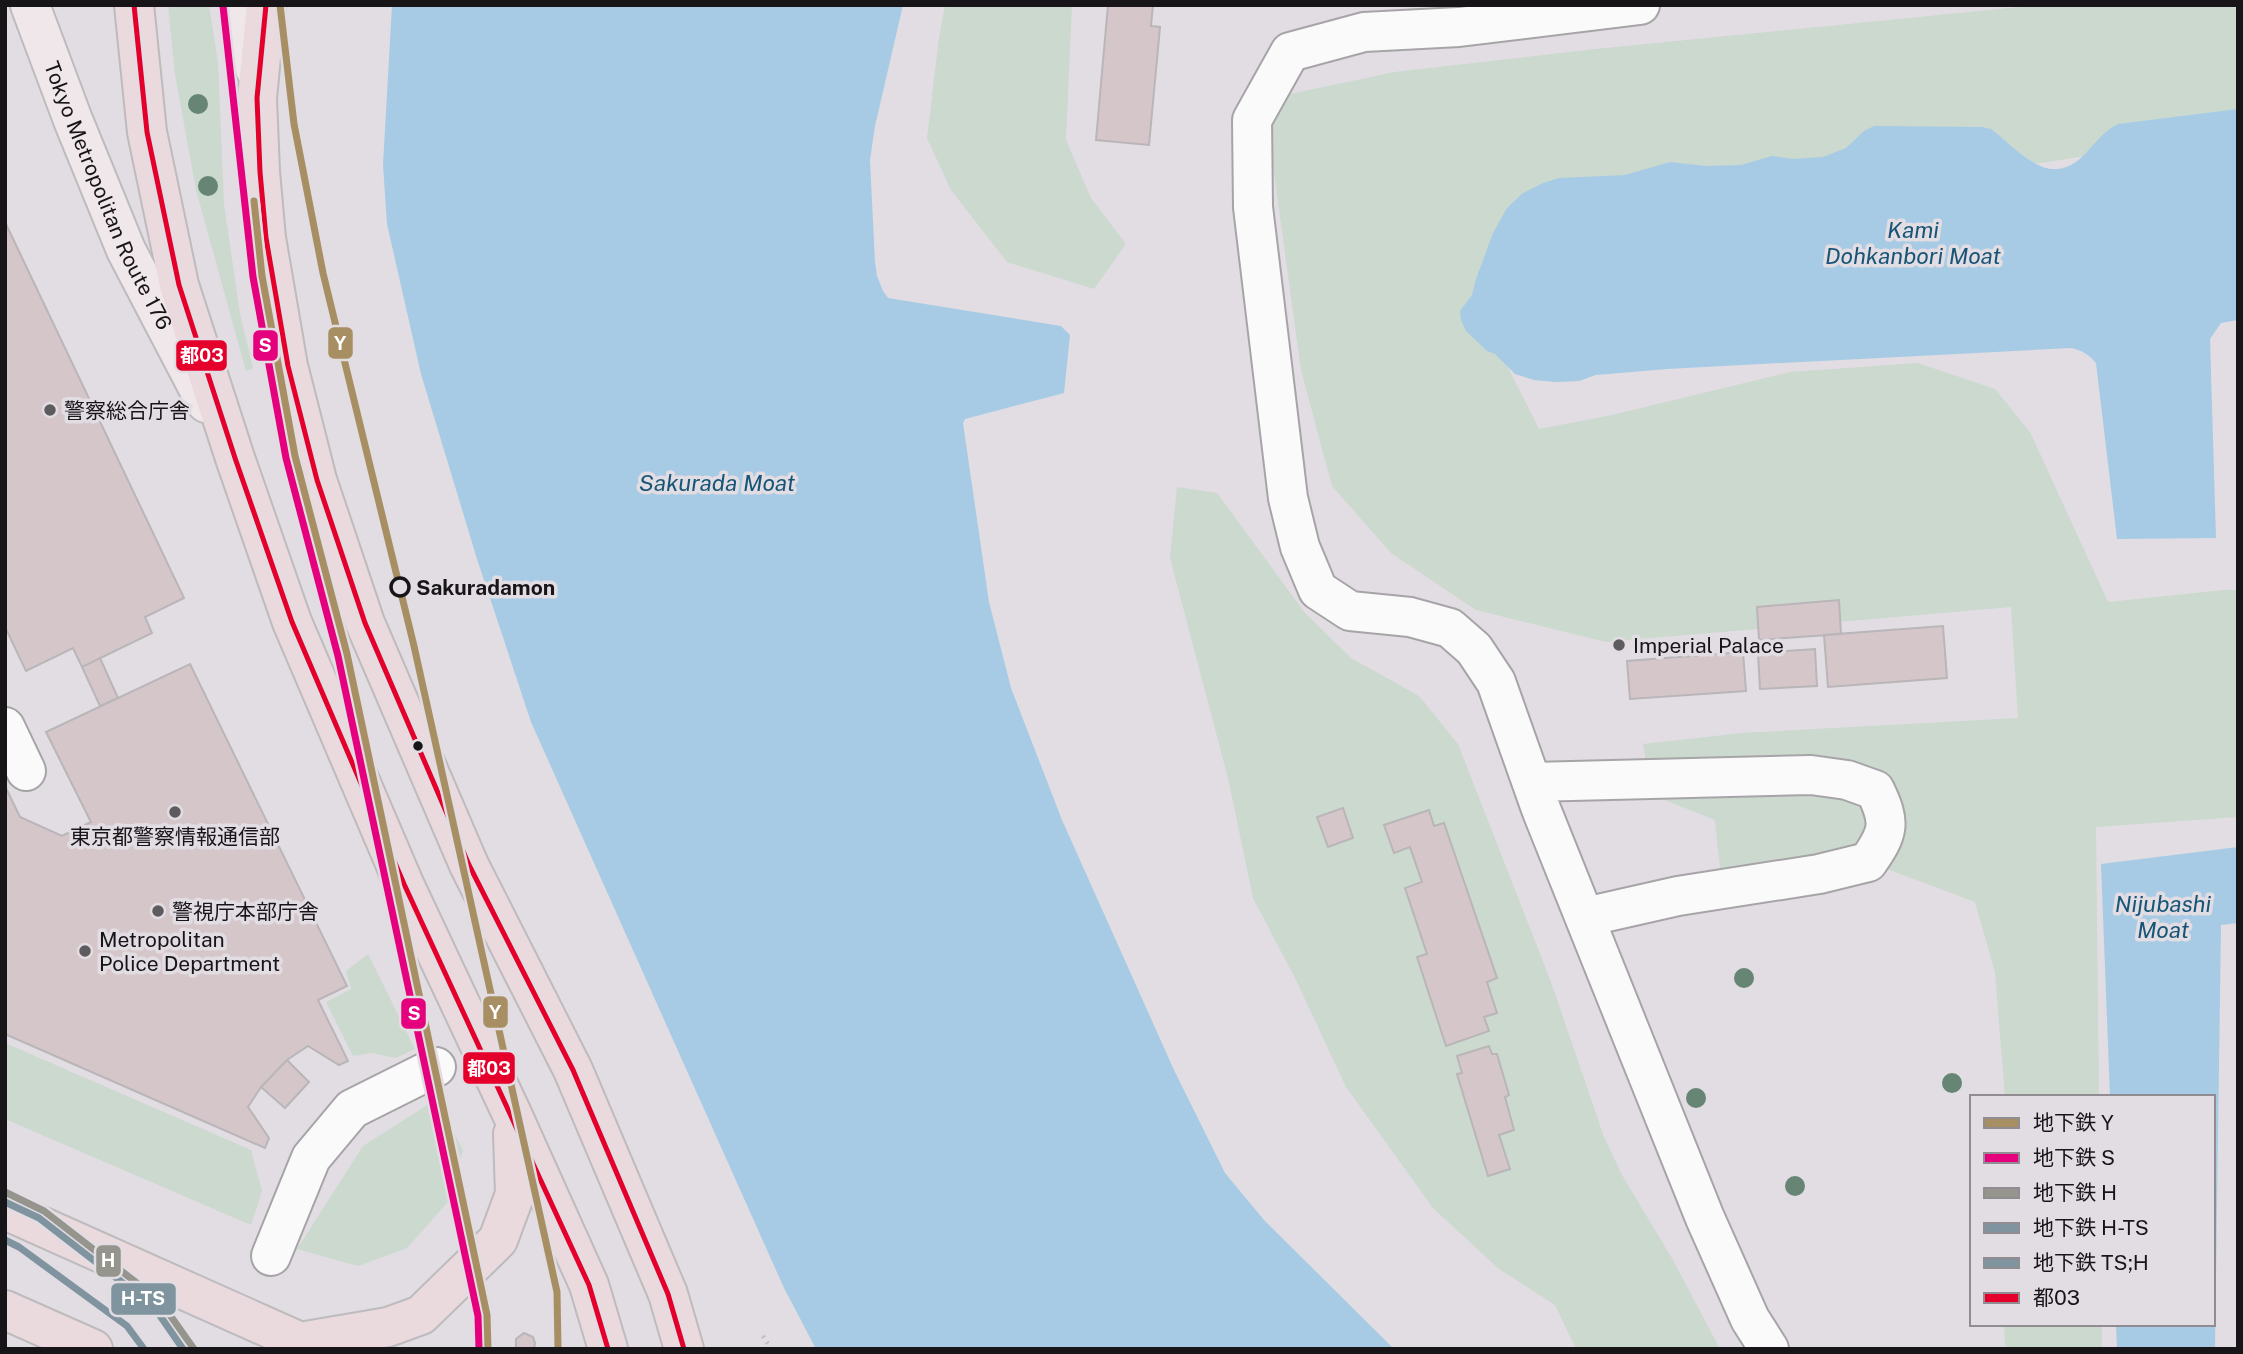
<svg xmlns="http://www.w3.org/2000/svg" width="2243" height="1354" font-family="'Public Sans','Noto Sans JP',sans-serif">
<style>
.green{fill:#cbd9cf}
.water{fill:#a7cbe5}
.building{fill:#d5c7c9;stroke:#b9b5b8;stroke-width:2}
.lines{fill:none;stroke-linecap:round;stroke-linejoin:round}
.minor-casing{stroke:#a7a4a8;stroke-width:42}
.major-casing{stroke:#bdbbbd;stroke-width:42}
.highway-casing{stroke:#bdbbbd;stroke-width:42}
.path{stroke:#c0c0c0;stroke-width:4.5;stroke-dasharray:2 5;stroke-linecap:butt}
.minor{stroke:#fafafb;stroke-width:38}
.major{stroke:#f0e7ea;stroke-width:38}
.highway{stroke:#eadadd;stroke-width:38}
.bus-1-casing{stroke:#e2dce3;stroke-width:10}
.bus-1{stroke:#e4002b;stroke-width:5}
.metro-1-casing{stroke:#e2dce3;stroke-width:12}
.metro-2-casing{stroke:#e2dce3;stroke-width:12}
.metro-3-casing{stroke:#e2dce3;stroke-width:12}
.metro-4-casing{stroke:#e2dce3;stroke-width:12}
.metro-5-casing{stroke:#e2dce3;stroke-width:12}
.metro-1{stroke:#a88f63;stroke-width:7}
.metro-2{stroke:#e5007d;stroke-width:7}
.metro-3{stroke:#95958e;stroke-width:7}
.metro-4{stroke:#7f949f;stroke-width:7}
.metro-5{stroke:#7f949f;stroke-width:7}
.tree{fill:#668574}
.poi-dot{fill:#5e5b5e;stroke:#e2dce3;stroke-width:2.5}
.stop-dot{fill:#e2dce3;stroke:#171517;stroke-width:3.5}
.bus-dot{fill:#171517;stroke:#e2dce3;stroke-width:2.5}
.labels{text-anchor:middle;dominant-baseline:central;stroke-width:7;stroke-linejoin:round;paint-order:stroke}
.street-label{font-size:21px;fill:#171517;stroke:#e2dce3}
.poi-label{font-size:21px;fill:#171517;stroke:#e2dce3;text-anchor:start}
.stop-label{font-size:21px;font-weight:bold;fill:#171517;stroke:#e2dce3;text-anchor:start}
.water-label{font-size:23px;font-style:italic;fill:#165577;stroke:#e2dce3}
.line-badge{stroke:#e2dce3;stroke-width:2.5}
.badge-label{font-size:19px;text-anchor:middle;font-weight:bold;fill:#fff}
</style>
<rect width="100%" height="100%" fill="#e1dde2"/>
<path class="green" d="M168,5H209L218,63L224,204L240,314L253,368L246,371L196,190L175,74Z
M945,5H1072L1066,140L1091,198L1126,244L1094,289L1007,262L951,190L927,138L939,38Z
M2040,5H2238V131L2048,162L1948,175L1493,338L1539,429L1612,415L1790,372L1918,363L1995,389L2030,432L2108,602L2224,590H2238V817L2096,827L2099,1097H2005L1995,972L1975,902L1887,869L1749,896L1721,878L1715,820L1652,795L1643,744L1742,733L2018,718L2011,607L1606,642L1476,610L1391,553L1332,486L1301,370L1270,144L1276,97L1395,72L1595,49Z
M1177,487L1217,493L1305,613L1351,658L1419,696L1458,744L1551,982L1604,1137L1622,1175L1673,1260L1720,1349H1576L1555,1305L1499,1269L1433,1208L1346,1087L1296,980L1253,898L1228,778L1170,558Z
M368,954L415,1049L396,1058L371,1053L353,1056L326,1002L351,989L346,971Z
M5,1043L251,1150L262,1191L251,1225L5,1119Z
M437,1099L463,1150L448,1202L407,1248L358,1266L297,1249L363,1146Z
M2004,1324H2102V1349H2009L2005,1345Z"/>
<path class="water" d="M392,5H903L875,126L870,160L875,262L877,276L883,291L888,298L1061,326L1070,335L1064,393L965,419L963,423L989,602L1011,688L1062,820L1174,1070L1225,1173L1264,1220L1394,1349H816L784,1288L531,722L477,559L421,374L387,224L383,165Z
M2238,109V320L2221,323L2210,339L2216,538L2117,539L2096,363C2088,354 2082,350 2070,348L1667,369L1596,375L1579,381L1556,382L1534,380L1515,374L1495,354L1487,351L1466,331L1461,320L1460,311L1472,295L1476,279L1493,233L1507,208L1523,193L1543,183L1559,178L1625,175L1670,162L1706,166L1741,165L1772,156L1793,159L1823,157L1846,148L1864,131L1874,126L1982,127L1991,129C2022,153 2050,191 2086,153C2097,141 2104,131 2118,124Z
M2238,847V923L2221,925L2215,1349H2117L2116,1324H2213V1097H2110L2101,864Z"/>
<path class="building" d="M1108,5H1153L1151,26L1160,27L1149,145L1096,140Z
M5,222L184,598L145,617L152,633L82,667L73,648L26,671L5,627Z
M1839,600L1841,634L1759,640L1757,607Z
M1943,626L1947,678L1828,687L1824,635Z
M1815,649L1817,686L1760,689L1758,653Z
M1743,652L1746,691L1630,699L1627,661Z
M100,658L118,698L100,706L82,667Z
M190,664L347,986L318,1000L348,1061L339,1065L308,1046L287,1060L261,1087L248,1107L269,1138L265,1148L5,1034V786L20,817L62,836L91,822L46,732Z
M1343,808L1353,838L1328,847L1317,817Z
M1429,810L1434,826L1444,823L1497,978L1487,982L1497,1013L1484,1017L1489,1031L1446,1046L1417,957L1427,954L1405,888L1422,882L1410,847L1394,853L1384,825Z
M1489,1046L1492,1054H1497L1509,1095L1505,1097L1514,1130L1499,1135L1510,1169L1488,1176L1457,1074L1462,1073L1457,1056Z
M287,1060L309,1082L285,1108L261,1087Z
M524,1333L533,1337L535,1343L534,1349H516V1339Z"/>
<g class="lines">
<g class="minor-casing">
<path id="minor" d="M1640,5L1459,27L1364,32L1290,52L1252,120L1253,207L1288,498L1300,547L1318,590L1350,611L1410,617L1450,628L1474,649L1496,682L1541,809L1705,1218L1750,1319L1769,1349
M5,727L26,771
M1532,782L1811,775L1847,780L1875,790C1891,823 1889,832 1868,862L1819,874L1678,896L1585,917
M271,1256L311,1158L352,1109L436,1067"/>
</g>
<g class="major-casing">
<g id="major">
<path id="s1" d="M30,5L73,120L126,250L206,403"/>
<path d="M243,5L255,69"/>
</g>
</g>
<g class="highway-casing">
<path id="highway" d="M134,5L147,132L179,285L235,458L292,622L404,884L512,1114L589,1285L608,1349
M266,5L257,98L260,172L266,238L288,366L317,480L365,623L469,865L573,1070L668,1294L684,1349
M5,1210L316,1349
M5,1310L93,1349
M300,1342L388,1327L421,1315L498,1240L515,1194L513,1134"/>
</g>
<path class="path" d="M763,1336L771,1349"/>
<use href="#minor" class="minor"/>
<use href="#major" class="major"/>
<use href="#highway" class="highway"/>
<g class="bus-1-casing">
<path id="bus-1" d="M134,5L147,132L179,285L235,458L292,622L404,884L589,1285L608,1349
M266,5L257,98L260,172L266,238L288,366L317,480L365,623L469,865L573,1070L668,1294L684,1349"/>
</g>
<use href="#bus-1" class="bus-1"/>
<g class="metro-1-casing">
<path id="metro-1" d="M280,5L294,124L323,273L414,646L557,1292L558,1349
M254,201L262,276L295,456L347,654L487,1315L488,1349"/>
</g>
<g class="metro-2-casing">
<path id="metro-2" d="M223,6L253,277L286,458L338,656L478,1316L479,1349"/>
</g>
<g class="metro-3-casing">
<path id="metro-3" d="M5,1192L44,1211L160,1301L194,1349"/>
</g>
<g class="metro-4-casing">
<path id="metro-4" d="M5,1202L39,1218L154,1307L183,1349"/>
</g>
<g class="metro-5-casing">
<path id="metro-5" d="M5,1240L19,1247L127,1326L144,1349"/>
</g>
<use href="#metro-1" class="metro-1"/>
<use href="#metro-2" class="metro-2"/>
<use href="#metro-3" class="metro-3"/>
<use href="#metro-4" class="metro-4"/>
<use href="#metro-5" class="metro-5"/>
</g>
<g class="tree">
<circle cx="198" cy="104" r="10"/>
<circle cx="208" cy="186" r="10"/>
<circle cx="1744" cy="978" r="10"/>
<circle cx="1952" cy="1083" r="10"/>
<circle cx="1696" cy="1098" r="10"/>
<circle cx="1795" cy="1186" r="10"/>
</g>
<g class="poi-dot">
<circle cx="50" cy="410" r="7"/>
<circle cx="1619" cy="645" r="7"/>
<circle cx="175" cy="812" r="7"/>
<circle cx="158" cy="911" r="7"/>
<circle cx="85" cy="951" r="7"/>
</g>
<circle class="stop-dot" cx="400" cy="587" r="9"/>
<circle class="bus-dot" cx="418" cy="746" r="6"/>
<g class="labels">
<g class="street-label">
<text stroke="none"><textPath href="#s1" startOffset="206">Tokyo Metropolitan Route 176</textPath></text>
</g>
<g class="poi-label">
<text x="64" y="410">警察総合庁舎</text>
<text x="1633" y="645">Imperial Palace</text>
<text x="175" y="836" text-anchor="middle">東京都警察情報通信部</text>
<text x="172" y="911">警視庁本部庁舎</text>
<text x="99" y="939">Metropolitan<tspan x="99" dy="24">Police Department</tspan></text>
</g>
<g class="stop-label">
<text x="416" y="587">Sakuradamon</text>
</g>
<g class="water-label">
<text x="1913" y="229">Kami<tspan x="1913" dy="26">Dohkanbori Moat</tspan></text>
<text x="717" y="482">Sakurada Moat</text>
<text x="2163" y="903">Nijubashi<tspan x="2163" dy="26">Moat</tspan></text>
</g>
</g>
<g class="line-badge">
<rect x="327" y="326" width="27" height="34" rx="7" fill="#a88f63"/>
<rect x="252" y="329" width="27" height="33" rx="7" fill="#e5007d"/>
<rect x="175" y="339" width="53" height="33" rx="7" fill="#e4002b"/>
<rect x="482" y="995" width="27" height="34" rx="7" fill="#a88f63"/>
<rect x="400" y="997" width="27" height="33" rx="7" fill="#e5007d"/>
<rect x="462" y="1051" width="54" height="34" rx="7" fill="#e4002b"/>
<rect x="95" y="1244" width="27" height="34" rx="7" fill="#95958e"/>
<rect x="110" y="1282" width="67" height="34" rx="7" fill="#7f949f"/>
</g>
<g class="badge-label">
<text x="340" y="350">Y</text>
<text x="265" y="352">S</text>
<text x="202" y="362">都03</text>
<text x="495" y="1019">Y</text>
<text x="414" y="1020">S</text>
<text x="489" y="1075">都03</text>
<text x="108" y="1267">H</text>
<text x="143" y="1305">H-TS</text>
</g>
<rect width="2243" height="1354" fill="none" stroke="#171517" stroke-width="14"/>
<rect x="1970" y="1095" width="245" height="231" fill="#e2dce3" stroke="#918c91" stroke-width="2"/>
<rect x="1984" y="1118" width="35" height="10" fill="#a88f63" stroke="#918c91" stroke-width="2"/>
<text x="2033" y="1130" font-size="21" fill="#171517">地下鉄 Y</text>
<rect x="1984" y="1153" width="35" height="10" fill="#e5007d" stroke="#918c91" stroke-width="2"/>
<text x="2033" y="1165" font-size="21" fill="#171517">地下鉄 S</text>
<rect x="1984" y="1188" width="35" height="10" fill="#95958e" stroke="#918c91" stroke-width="2"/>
<text x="2033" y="1200" font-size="21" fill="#171517">地下鉄 H</text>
<rect x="1984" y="1223" width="35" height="10" fill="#7f949f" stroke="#918c91" stroke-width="2"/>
<text x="2033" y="1235" font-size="21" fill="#171517">地下鉄 H-TS</text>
<rect x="1984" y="1258" width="35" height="10" fill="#7f949f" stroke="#918c91" stroke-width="2"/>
<text x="2033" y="1270" font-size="21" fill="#171517">地下鉄 TS;H</text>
<rect x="1984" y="1293" width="35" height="10" fill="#e4002b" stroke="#918c91" stroke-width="2"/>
<text x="2033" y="1305" font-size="21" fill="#171517">都03</text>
</svg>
